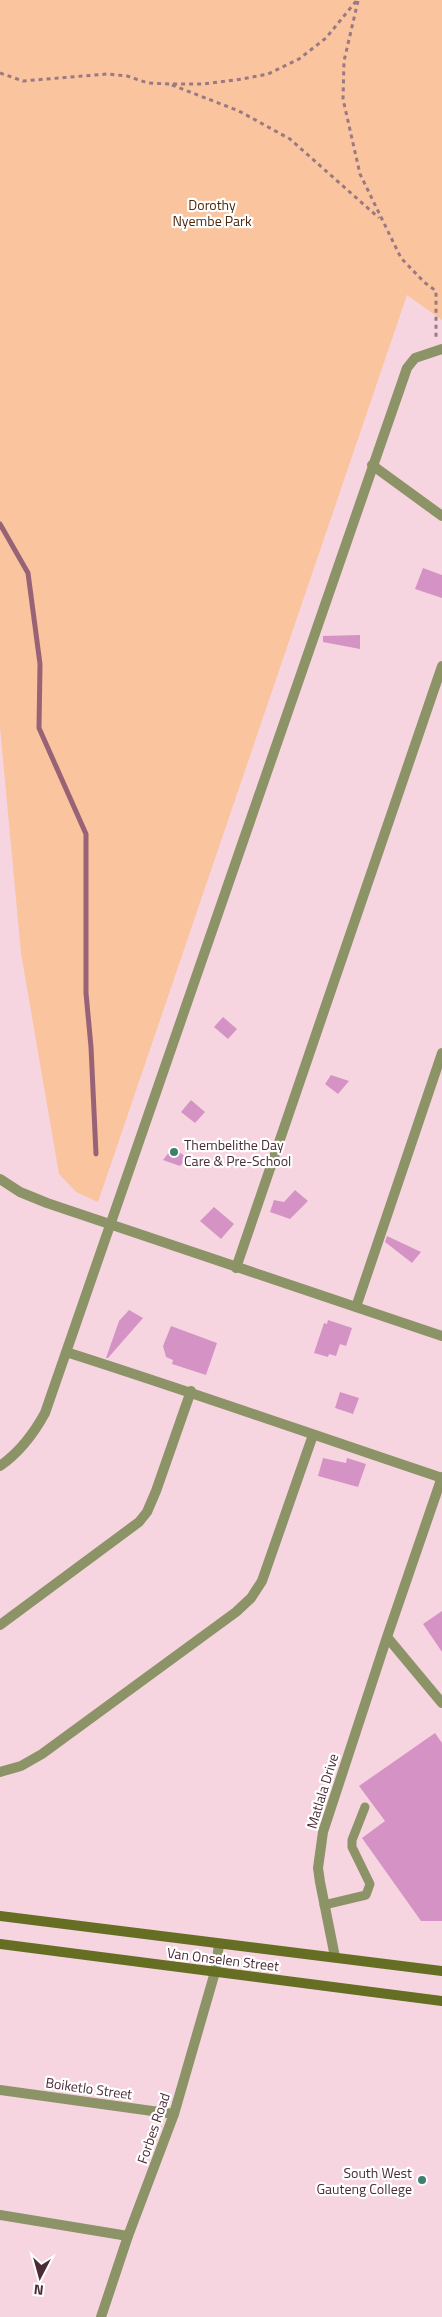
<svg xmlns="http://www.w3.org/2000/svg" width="442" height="2317" font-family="'Titillium Web',sans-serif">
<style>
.green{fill:#f9c49e}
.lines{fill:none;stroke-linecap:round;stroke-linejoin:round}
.stream{stroke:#996377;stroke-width:5}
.building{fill:#d593c5}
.path{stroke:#9a7984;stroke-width:3;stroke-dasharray:4 4;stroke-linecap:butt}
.service{stroke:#8c9366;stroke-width:9}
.minor{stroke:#8c9366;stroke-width:10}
.tertiary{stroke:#8c9366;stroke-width:10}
.secondary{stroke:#656e23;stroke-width:10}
.poi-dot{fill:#3e8070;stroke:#fff;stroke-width:2}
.labels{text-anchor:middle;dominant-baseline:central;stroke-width:4.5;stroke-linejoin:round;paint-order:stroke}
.park-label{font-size:14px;fill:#4e290b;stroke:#fff}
.poi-label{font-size:14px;fill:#4b2b37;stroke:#fff;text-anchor:start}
.street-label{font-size:14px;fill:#4b2b37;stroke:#fff}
</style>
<rect width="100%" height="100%" fill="#f7d5e0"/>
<path class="green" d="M0,0H442V320L407,295L98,1202L76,1192L59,1174L21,953L0,727Z"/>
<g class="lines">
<path class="stream" d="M0,524L28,573L40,664L39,728L86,834V993L91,1047L96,1154"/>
</g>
<path class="building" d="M423,568L442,575V598L415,589Z
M360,635V649L323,642V636Z
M223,1017L237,1029L228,1039L214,1027Z
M331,1075L349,1081L338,1094L325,1084Z
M191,1100L205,1112L195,1123L181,1112Z
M173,1147L187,1158L180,1166L163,1160Z
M295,1190L308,1201L290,1219L270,1212L274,1200L284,1202Z
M214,1207L234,1224L221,1239L200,1221Z
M387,1236L421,1252L412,1263L385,1242Z
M129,1310L143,1318L108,1358H106L119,1321Z
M328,1320L352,1328L346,1346L340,1344L336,1356L329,1354L328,1357L314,1353L324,1323L327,1324Z
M171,1326L217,1343L206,1375L172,1364L173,1360L166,1357L163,1346Z
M340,1392L359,1398L353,1414L335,1408Z
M323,1458L346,1463L347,1458L366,1464L358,1487L318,1476Z
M442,1611V1652L423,1624Z
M435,1733L442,1743V1921H421L362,1838L385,1821L359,1786Z"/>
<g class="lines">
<path class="path" d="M358,1L344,61L343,99L360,174L401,258L424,282L436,291V339
M0,73L23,81L107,74L127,76L148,83L169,84H204L242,79L268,74L299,59L326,38L357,0
M172,85L239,111L290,139L379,218"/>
<path class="service" d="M324,1905L366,1895L370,1884L352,1847V1840L365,1807"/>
<path class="minor" d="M372,465L442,516
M0,1179L20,1192L47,1203L442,1336
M236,1268L442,666
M356,1307L442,1053
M66,1352C192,1392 316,1436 442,1478
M0,1466C20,1452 33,1435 45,1413L407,368L415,358L442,349
M0,1625L139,1522L147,1512L156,1491L191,1391
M387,1637L442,1703
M0,1772L21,1766L42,1754L236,1612L251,1598L262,1581L313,1435
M335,1957L320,1882L318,1868L323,1832L387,1637L442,1477
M0,2090L174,2114
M0,2215L128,2236"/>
<path class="tertiary" d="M101,2317L128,2236L174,2114L215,1972L219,1945"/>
<path class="secondary" d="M0,1916L442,1971
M0,1944L442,2001"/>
</g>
<g class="poi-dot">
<circle cx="174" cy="1152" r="5"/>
<circle cx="422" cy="2180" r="5"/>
</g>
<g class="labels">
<g class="park-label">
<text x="212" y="204">Dorothy<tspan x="212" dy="16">Nyembe Park</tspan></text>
</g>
<g class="poi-label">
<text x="184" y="1144">Thembelithe Day<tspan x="184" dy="16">Care &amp; Pre-School</tspan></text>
<text x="412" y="2172" text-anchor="end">South West<tspan x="412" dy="16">Gauteng College</tspan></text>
</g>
<g class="street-label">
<text transform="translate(322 1791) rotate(-73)">Matlala Drive</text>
<text transform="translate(223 1959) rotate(7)">Van Onselen Street</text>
<text transform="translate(89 2088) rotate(8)">Boiketlo Street</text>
<text transform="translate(153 2128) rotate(-71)">Forbes Road</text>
</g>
</g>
<g transform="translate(40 2277) rotate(186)" stroke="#ffffff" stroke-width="4" paint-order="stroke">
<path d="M0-4L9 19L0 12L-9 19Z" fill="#4b2b37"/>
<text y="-8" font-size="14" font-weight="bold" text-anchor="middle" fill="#4b2b37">N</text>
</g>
</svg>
